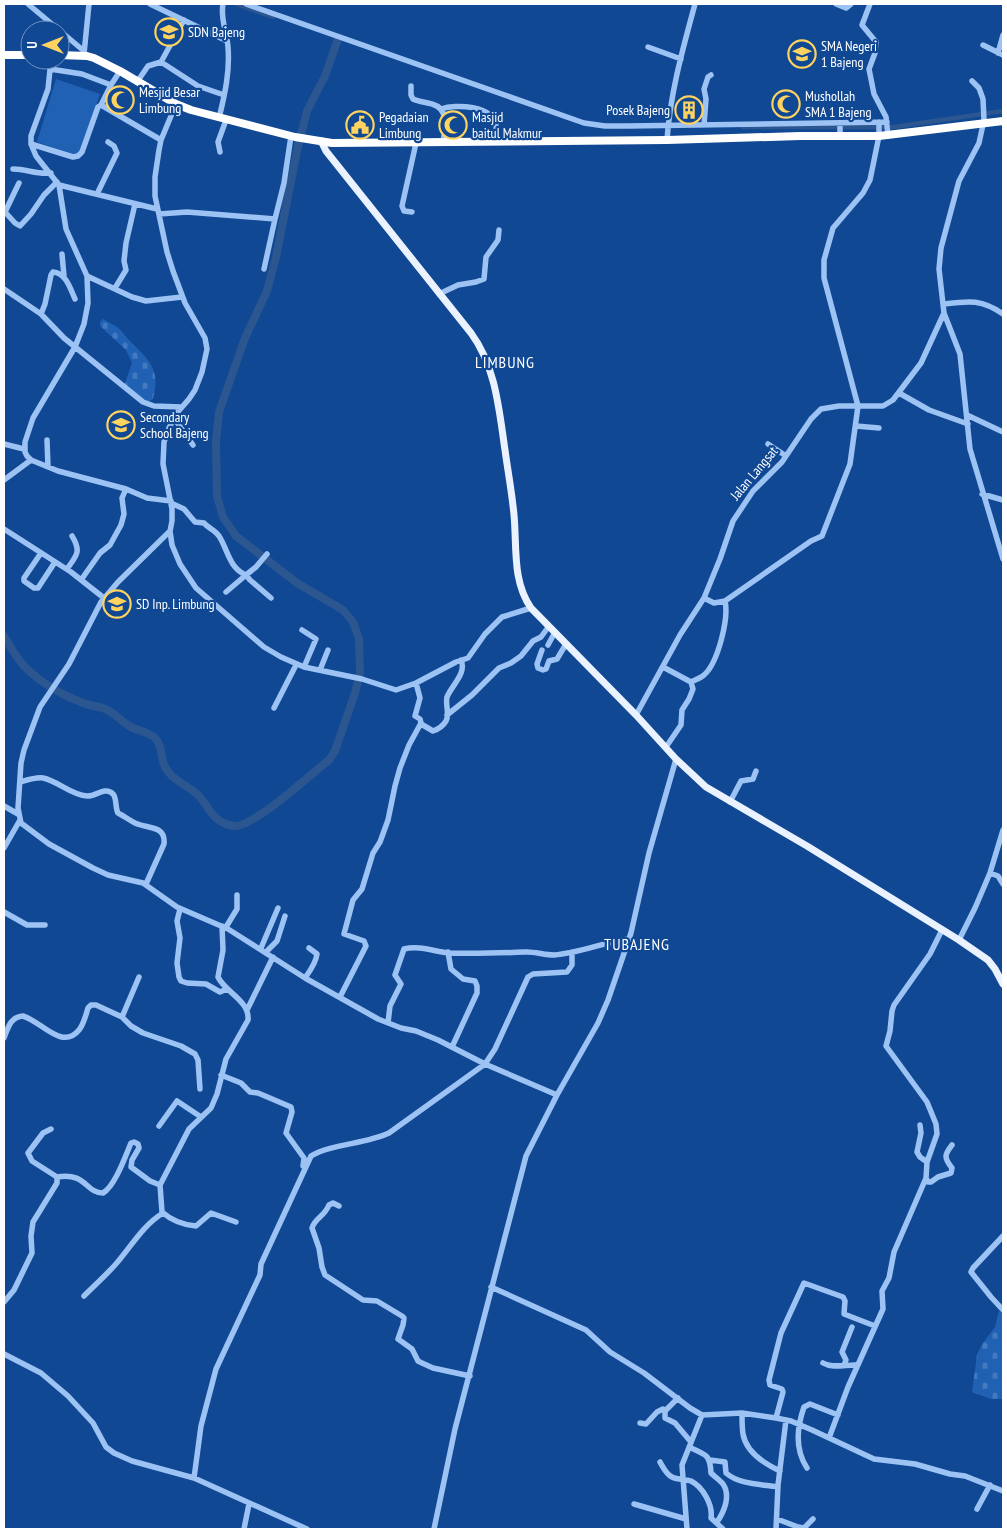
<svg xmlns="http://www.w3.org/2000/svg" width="1007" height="1533" font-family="'PT Sans Narrow',sans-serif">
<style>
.grass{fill:#2161b4}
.cemetery{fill:url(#cemetery-stones)}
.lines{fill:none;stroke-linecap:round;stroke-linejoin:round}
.canal{stroke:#2c568f;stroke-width:4.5}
.river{stroke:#2c568f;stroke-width:8}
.minor{stroke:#9dc3f4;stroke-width:5.5}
.major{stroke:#eaf2ff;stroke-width:7}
.highway{stroke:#fff;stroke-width:8}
.labels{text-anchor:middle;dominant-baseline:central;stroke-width:4.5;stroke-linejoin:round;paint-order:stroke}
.poi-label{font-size:14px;fill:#fff;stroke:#104894;text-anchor:start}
.street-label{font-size:14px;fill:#fff;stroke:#104894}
.quarter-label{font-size:16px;letter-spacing:1px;fill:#fff;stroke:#104894}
</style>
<defs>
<pattern id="cemetery-stones" width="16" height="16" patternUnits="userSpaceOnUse" patternTransform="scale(1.25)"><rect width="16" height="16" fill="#2161b4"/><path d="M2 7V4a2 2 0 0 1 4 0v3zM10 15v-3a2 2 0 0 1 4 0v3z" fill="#4279bf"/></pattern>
</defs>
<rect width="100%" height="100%" fill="#104894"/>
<path class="grass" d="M56,79L100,94L79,157L37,142Z"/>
<path class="cemetery" d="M103,319C107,322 113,324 117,327C123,332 127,339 133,344C152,363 160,371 153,399L148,402L124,386L132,363L126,350L100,326V322Z
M999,1311L1003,1314V1399H991L972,1392L977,1355L982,1344L995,1327Z"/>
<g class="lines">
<path class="canal" d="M236,4L273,17
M743,127H894L1003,111"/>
<path class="river" d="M4,636C11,648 18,661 28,670C43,684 64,696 83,703C90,706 98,706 105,709C116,713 122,723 133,728C140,731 147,732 154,737C162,744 161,756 164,765C171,780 186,784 198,795C210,807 212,823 234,826C253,828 311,774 329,760L335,751L355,693L360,673L359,639L353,622L343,610L297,583L236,536L223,517L217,496L216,441L219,412L245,338L267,291L276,257L298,146L307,111L325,76L338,39"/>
<path class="minor" d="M28,4L84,51
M150,4L227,41
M246,4L584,123L605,126H628L887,122
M836,4L846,8L851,4
M870,4L862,25L876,42L875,53L869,69L874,94L886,117L888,136
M983,45L1003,55
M648,47L681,59
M998,53L1003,35
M84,54L89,4
M51,60L48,89L31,136V144L36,156L59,185L66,229L87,276L88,303L84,324L75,347L33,418L25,442V452L27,456L31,460L58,471L126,489L147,498L171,501
M161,62L198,86L224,95
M50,69L82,74L111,85
M972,81L979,88L983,99L984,120L979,143L959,181L941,248L939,269L944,313L960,354L970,449L1003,559
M137,82L148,66L161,62L184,20
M411,86V95L413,99C419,102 426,102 432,104C450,109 445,129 443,142
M176,104L161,140L159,150L155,177V196L167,252L173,271L185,303L205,338L207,349L202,372L195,390L189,399L176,414L169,428L164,442L163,464L172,509V521L170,531L172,545L180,564L196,588L264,647L281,657L304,667L362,679L396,690L416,683L456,662L468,658L485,634L502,617L531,608
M101,105L111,85L120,71
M441,109C456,104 493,105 496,126C497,130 495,137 495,141
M219,118C225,94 230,71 228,47C227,32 220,19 223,4
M840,123V137
M704,125L706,99L704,89L708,77L711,75
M667,140C670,94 683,48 695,4
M31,144L73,157L78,156L82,152L98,107L101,105L161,140
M220,152L218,142L226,120
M13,169C27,169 37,175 51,173
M19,183L5,212L15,223L20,226L31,214L44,195L57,182
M59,185L157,209
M97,194L117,153L114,146L108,142
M412,212L404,211L402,206L416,143
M159,214L187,212L275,219L284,183L291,136
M62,254L64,276
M264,269L275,219
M87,276L132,297L146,301L182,297
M115,288L126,270L124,261L126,243L135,204
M4,289L41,314L64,338L143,402L154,406L181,407
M439,294L458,285L476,282L484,279L486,257L498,240L499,230
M944,304C969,301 981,299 1003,314
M41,314L45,304L51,275L53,272C66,273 70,288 75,299
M899,393L929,410L968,424
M967,415L1003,432
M174,418L193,445
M856,426L879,428
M47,440L48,467
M4,444L24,449
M768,444L786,456
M4,480L31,460
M982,494L1003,500
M171,503L184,509L195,522L204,523C208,528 215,530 219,536C228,550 229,568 246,575L256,567L267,554
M4,529L71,572L104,598
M170,531L118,582L101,602L69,664L40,707L24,750L21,763L18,808L21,823L49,844L93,868L108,875L143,883L177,907L228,929L305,978L378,1019L401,1028L416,1031L438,1040L485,1064L557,1095
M41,553L24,578V581L34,588H38L55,562
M67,569C76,556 82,552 72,536
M246,575L250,580L271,598
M81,580L100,553L110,545L121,525L124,514L122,498L126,489
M226,592L246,575
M725,601L811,541L822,536L850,464L858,406L824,278V260L833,228L863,193L870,180L879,136V122
M302,630L316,639L304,667
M548,645L555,632
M542,650L537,664L538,668L543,670L546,669L549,661L557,659L566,644
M663,667L691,682L693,689L689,699L682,710L681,725L666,747
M320,670L328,650
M691,682C695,680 701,678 704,675C718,663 729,618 725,601L714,603L704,598
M274,708L296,665
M447,715L472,695L499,668L511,663L521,656L533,641L541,637L549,626
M636,715L680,635L704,598L720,559L733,521L753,491L782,462L811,419L821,409L839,406H883L893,400L921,363L944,313
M421,724L433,731C439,729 443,726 446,721C450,714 445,705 447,697C452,685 467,673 461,660
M20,782C27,780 36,777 43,778C58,781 71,795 87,796C95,797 105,786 113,794C117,798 115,808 118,813C124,816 129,820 135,823C148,829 166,825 164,844L146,884
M730,802L741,781L753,779L756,771
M4,806L18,814
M4,848L20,820
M990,873L998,876L1003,884
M180,909L177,921L180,938L177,963L179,977L181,981L187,983L206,984L220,992L227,989
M4,912L27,925H45
M222,926L223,950L218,977C225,992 250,1001 248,1020L226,1059L217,1094L211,1108L189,1129L160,1185L162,1212C171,1220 184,1225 196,1226L211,1213L236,1222
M226,927L237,909V895
M959,940L975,908L990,873L1003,830
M261,948L278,908
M266,952L277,941L285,916
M448,952L451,969L463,979L475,981L477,986V993L452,1047
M305,978C310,971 316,963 317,954L309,948
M340,997L366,946L364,941L344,934L353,900L362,889L373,853L380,842L388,820L395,786L400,768L409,745L421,723L420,719L415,716L420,698L416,683
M247,1010L273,957
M122,1017L139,977
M388,1023L390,1006L401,984L395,975L404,949C420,945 435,952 450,953C476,954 501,953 527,952C536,952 545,955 554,955C580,953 604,942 629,939
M4,1038C8,1028 10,1017 23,1016C41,1021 62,1051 79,1030C84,1024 86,1014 88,1008L91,1005H96L122,1017L131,1026L143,1033L181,1046L195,1054L198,1060L200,1089
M221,1075L241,1083L250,1092L258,1093L291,1107L292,1112L286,1133L304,1158L303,1166
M920,1125L921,1133L917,1152L920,1157L927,1162
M159,1126L177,1101L201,1117
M57,1177C87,1172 85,1193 103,1193C115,1186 125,1157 131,1143L134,1142L138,1144L139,1148L132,1160L131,1167L150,1181L160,1185
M926,1178L928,1182H931L938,1177L951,1173L952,1168C944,1158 944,1155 952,1145
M339,1206L333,1203L329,1205C324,1217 315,1218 312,1228L319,1248L322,1267L325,1275L363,1300L377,1301L402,1316L404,1318L403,1325L398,1339L412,1349L418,1361L422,1363L433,1368L470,1376
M1003,1236L973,1268L971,1272L991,1297L1003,1310
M491,1287L586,1330L610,1352L644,1373L690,1408L702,1415L742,1413L776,1418L791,1421L812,1430L874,1459L915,1464L950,1474L965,1476L1003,1491
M84,1296C94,1286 105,1276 115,1265C131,1247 142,1226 163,1213
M4,1302L14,1290L32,1253L31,1236L33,1222L57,1183V1177L32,1161L28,1153L43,1133L51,1129
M4,1354L41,1373L68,1396L93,1423L106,1447L114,1453L132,1461L194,1478L307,1529
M823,1363C833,1369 847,1364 858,1365
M844,1365L846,1360L842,1352L852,1327
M665,1411L678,1398
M742,1413C742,1420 742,1428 743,1434C746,1452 765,1464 780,1471
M776,1418L783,1392L782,1389L770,1385L769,1380L781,1333L804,1283L843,1297L845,1301L844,1314L875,1326
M640,1423L646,1424L657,1412L663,1409L665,1411V1418L675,1423L691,1442
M829,1438L848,1387L883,1309L882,1291L889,1278L894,1252L926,1178L927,1162L937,1134L936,1124L927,1102L886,1046L890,1031L892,1011L894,1005L930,954L942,930
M689,1447C705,1455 710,1453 711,1473C715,1477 720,1480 723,1484C731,1496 724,1512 717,1522
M710,1460L725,1462L726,1473C740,1485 761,1484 778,1487
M660,1462C663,1467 666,1474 672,1477C678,1480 685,1479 691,1481C703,1487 713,1505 711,1518L723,1529
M807,1468C795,1450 797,1427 804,1407L810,1404L838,1415
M194,1478L201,1426L216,1369L260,1275L261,1264L311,1156C330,1144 366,1144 389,1133L485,1064L495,1049L528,977L533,974L567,972L572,965V952
M634,1504L686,1519
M977,1509L990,1485
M777,1519L798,1527L804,1528L813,1519
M244,1529L249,1504
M434,1529L455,1429L526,1156L557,1095L598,1023L608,1000L631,933L649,853L676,759
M687,1529L682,1465L702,1415
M776,1529L778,1485L786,1420"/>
<path class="major" d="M321,141L326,151L471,333C496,367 499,410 505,450C508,472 512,493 514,515C517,546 512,581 531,608L636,715L676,759L706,787L807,846L959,940L988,960L995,969L1003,984"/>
<path class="highway" d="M4,55H30
M60,55L87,56L94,58L120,71L176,104L191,110L295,137L332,143L667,140L800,136H879L1003,121"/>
</g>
<defs>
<g id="school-ring" transform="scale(1.4375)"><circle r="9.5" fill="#104894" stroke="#ffd360" stroke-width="1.5"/><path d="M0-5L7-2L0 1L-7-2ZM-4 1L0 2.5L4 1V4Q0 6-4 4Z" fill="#ffd360"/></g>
<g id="mosque-ring" transform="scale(1.4375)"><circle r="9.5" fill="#104894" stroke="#ffd360" stroke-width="1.5"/><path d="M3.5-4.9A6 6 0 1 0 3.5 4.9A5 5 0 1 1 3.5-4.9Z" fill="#ffd360"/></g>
<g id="building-ring" transform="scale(1.4375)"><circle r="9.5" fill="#104894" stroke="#ffd360" stroke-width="1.5"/><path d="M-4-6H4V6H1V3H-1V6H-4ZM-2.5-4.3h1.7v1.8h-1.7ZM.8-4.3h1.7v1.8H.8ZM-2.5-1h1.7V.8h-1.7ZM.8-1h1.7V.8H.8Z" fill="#ffd360"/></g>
<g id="civic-ring" transform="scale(1.4375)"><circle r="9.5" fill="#104894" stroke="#ffd360" stroke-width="1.5"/><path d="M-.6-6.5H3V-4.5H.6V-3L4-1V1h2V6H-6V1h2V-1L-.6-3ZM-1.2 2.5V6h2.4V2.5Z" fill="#ffd360"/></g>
</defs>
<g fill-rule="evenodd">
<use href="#school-ring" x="169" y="32"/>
<use href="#school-ring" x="802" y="54"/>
<use href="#mosque-ring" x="120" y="100"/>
<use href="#mosque-ring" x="786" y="104"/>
<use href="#building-ring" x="689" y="110"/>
<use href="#civic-ring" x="360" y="125"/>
<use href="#mosque-ring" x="453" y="125"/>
<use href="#school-ring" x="121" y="425"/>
<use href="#school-ring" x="117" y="604"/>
</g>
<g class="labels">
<g class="poi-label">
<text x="188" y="32">SDN Bajeng</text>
<text x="821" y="46">SMA Negeri<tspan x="821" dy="16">1 Bajeng</tspan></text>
<text x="139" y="92">Mesjid Besar<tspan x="139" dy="16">Limbung</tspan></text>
<text x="805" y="96">Mushollah<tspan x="805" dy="16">SMA 1 Bajeng</tspan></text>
<text x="670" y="110" text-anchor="end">Posek Bajeng</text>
<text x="379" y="117">Pegadaian<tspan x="379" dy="16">Limbung</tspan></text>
<text x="472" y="117">Masjid<tspan x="472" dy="16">baitul Makmur</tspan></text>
<text x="140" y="417">Secondary<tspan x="140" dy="16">School Bajeng</tspan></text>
<text x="136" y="604">SD Inp. Limbung</text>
</g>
<g class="street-label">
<text transform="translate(754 473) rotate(-50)">Jalan Langsat</text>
</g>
<g class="quarter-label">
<text x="505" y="362">LIMBUNG</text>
<text x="637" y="944">TUBAJENG</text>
</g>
</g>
<rect width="1007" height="1533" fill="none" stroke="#ffffff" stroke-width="10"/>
<g transform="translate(45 45) rotate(270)"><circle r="24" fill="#104894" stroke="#7091bf"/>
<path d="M0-4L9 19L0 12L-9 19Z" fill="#ffd360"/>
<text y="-8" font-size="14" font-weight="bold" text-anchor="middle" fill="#ffffff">U</text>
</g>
</svg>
